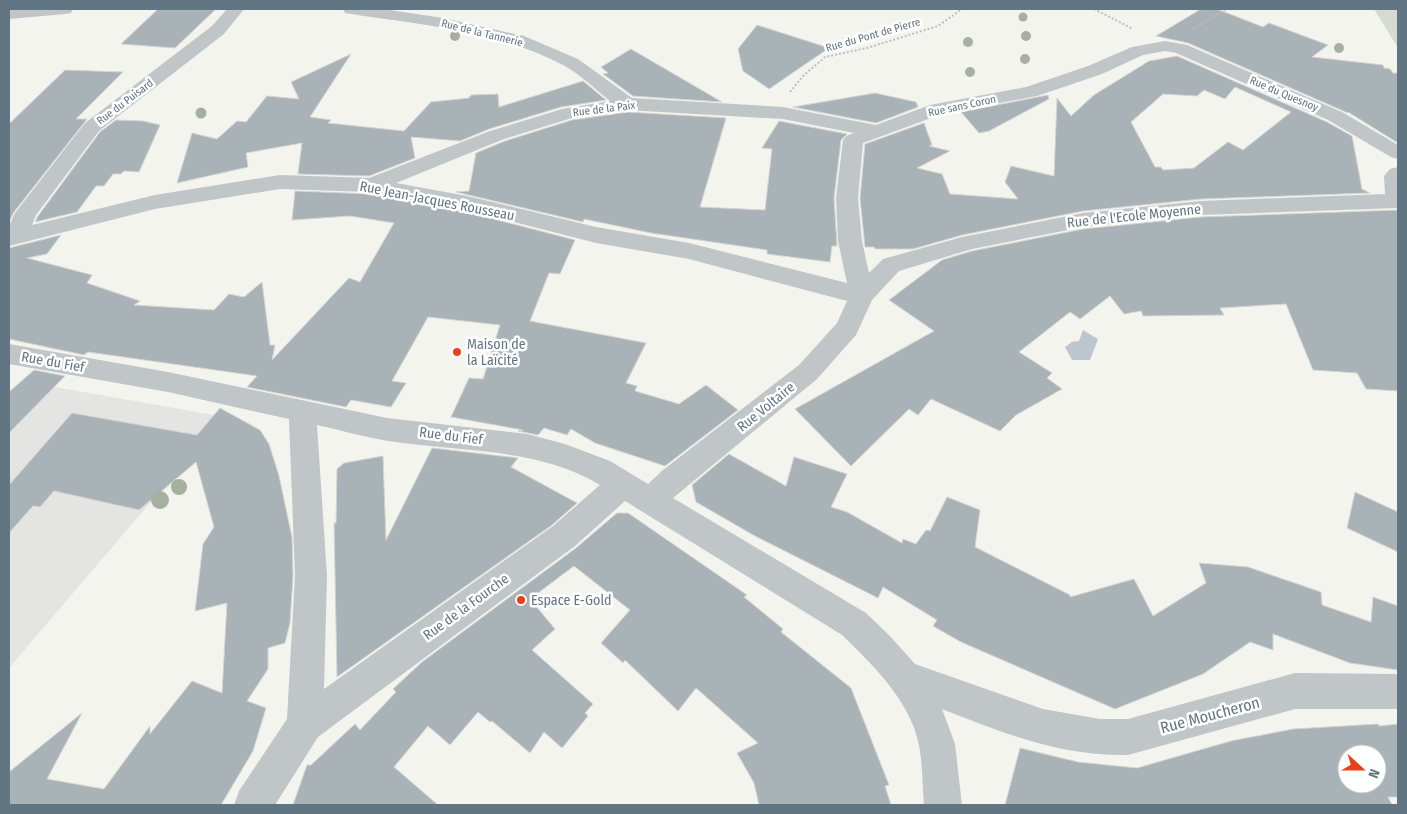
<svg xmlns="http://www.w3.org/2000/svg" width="1407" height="814" font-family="'Fira Sans Condensed',sans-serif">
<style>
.built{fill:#e4e5e3}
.green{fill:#d5dbd0}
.water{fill:#bbc7cc}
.building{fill:#a9b2b6;stroke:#d5d5d2;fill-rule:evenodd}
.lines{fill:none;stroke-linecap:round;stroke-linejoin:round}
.path{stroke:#bcbec0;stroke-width:2;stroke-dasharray:2 2;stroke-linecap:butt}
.minor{fill:#c0c5c7;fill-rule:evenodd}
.tree{fill:#a6b0a0}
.poi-dot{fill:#e9401a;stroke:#fff;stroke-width:2}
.labels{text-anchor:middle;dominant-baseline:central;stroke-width:5;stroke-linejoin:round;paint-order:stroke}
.far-street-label{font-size:11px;fill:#617582;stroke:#fff}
.street-label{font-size:14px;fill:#617582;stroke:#fff}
.poi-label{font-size:14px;fill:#617582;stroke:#fff;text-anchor:start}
.near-street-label{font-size:16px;fill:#617582;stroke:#fff}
</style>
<rect width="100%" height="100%" fill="#f4f4ef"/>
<path class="built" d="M21,381L237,419L222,438L150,503L9,668V392Z"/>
<path class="green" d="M1374,9H1398V48Z"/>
<path class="water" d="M1083,330L1098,339L1090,360H1072L1065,347L1072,342L1079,341Z"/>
<path class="building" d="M158,9H216L175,48L121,44Z
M1201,9H1217L1263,27L1269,23L1328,45L1312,57L1383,65L1384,68L1390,69L1393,73H1398V143L1348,112V113L1188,43L1156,36Z
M757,25L829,48L769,89L743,71L738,49Z
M631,49L722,102L633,96L603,74L608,73L601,67Z
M351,54L310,117L331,120L328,123L404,131L431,102L469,98L471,95L498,94L499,107L583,81L606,100L561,107L489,129L460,141L411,137L415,158L369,176L298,174L302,143L246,153L248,167L177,183L192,133L217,139L237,121L246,122L267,96L299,99L291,82Z
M1177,56L1327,122L1352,136L1362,189L1370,193L1201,199L1083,211L962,235L913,249H875L874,247H865L860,198L865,144L924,123L932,145L929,146L950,151L917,168L942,174L950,194L1018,199L1005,182L1011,166L1054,176L1057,98L1071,116L1094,95L1149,61ZM1235,87L1291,112L1243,150L1228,142L1194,168L1163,170L1161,167H1155L1131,122L1163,94L1197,96L1204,90L1225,99Z
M65,70L123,72L76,119H87L14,212L9,222V124Z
M875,93L916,102L918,107L876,123L793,107Z
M1048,95L1049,99L989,131L979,133L961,112Z
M627,112L726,118L700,207L765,210L772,149L762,148L779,121L847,134L841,140L834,198L837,246H832L830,262L767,254V250L651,233L584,219L583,222L456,192L469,191L476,153L505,141L572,120Z
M116,120L143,121L160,125L139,172L124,171L121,174H113L104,186H96L77,212L35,222L38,216L100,132Z
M295,191L371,194L467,212L575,240L560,274L549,273L530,321L646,343L626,383L637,386L635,391L679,404L706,385L738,410L665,466L595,443L571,429L567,435L544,428L538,435L518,431L523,430L451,417L469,378L483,379L500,325L428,317L392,381L406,383L391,407L351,400L346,407L247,387L257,376L88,352L84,355L9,339V248L61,235L47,254L27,258L92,275L87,283L140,301L134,305L214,310L229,294L244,297L262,282L270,345H275L272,360L349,278L360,282L394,223L350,216L292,220Z
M1398,210V391L1366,389L1357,373L1313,370L1286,304L1220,308L1224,315L1143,316L1141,311L1124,314L1110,296L1080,319L1070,312L1019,352L1052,373L1047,378L1062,389L1016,415L1000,431L931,399L918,415L909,409L851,466L795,409L934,331L889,300L942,260L972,251L1083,229L1201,217Z
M34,370L65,376L9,433V392Z
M220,408L260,430L269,444L279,476L292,537L293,576L290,623L285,643L268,648V669L247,701L266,708L253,751L221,805H9V772L82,713L47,779L104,789L150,726V734L192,681L222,693L227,603L195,611L203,544L214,527L196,462L139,510L54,491L40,507L33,506L9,533V485L72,413L197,435Z
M432,448L518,458L511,467L577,503L552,525L337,677L334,523H336L337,469L344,463L383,456L386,540Z
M729,454L786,486L794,457L847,474L831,507L847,512L902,543L903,539L916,544L926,530L930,531L947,497L980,510L975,547L1070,595V597L1134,579L1153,616L1206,583L1199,563L1248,567L1321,592L1322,605L1371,622L1373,597L1398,606V670L1350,663L1273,634V650L1250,642L1203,674L1115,709L961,642L933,626L937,620L883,587L878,598L755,536L696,502L692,485Z
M1355,492L1398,512V552L1347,528Z
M617,513H628L747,595L744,597L783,629L781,632L851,688L889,785L885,786L891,805H759L754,783L737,753L758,743L696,688L678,711L625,660L623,663L601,643L630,610L574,566L530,599L555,629L532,650L593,704L585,713L588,716L562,748L544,732L530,753L492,721L490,722L478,712L450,745L428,726L394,767L438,805H293L307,765H311L355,724L360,730L396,692L393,689L422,662L576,548Z
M1378,724L1379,726L1398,724V797H1388L1392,805H1005L1020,748L1078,762L1137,768L1231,741L1293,729ZM1347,754H1377V784H1347Z"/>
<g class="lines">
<path class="path" d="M1094,9L1133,29
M1193,29L1226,9
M790,92L803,76L825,57L867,48L938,26L962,9"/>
<path class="minor" d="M9,9H73L71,13L65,14L9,19Z
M227,9H244L224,34L99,131L36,215L32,225L155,195L280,175L369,178L490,131L562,109L610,101C596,90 581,75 565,66C500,31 423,25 351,14L345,13L343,9H383L443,18L524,36L578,59L632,98L783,107L876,125L930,105L1026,87L1088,66L1132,47L1165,41L1187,45L1342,112L1398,145V159L1391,157L1328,120L1176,53L1165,51L1143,55L1102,74L1037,96L942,114L863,143L858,198L862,241L869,273L883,259L962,237L1083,213L1201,201L1385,194L1384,176L1390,169L1398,167V208L1201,215L1083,227L972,249L899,271L872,300L856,335L817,379L673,498L866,613L889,635L915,664L1043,709L1100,719H1128L1295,673L1398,674V709H1295L1128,755C1059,756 1006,734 942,709L955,744L962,805H924C922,782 923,759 917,737C906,697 871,663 842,635L625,501L575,546L318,737L275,805H234L239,791L287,719L295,576L289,419L168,392L9,364V344L168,372L387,418L527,434L565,444L610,461L648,484L663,470L799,365L837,323L847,301L689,259L596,243L467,210L371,192L280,189L155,209L9,246V226L15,213L85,123L212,26ZM627,110L783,119L854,133L846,136L843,140L836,198L838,241L847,283L689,243L596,227L467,196L396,183L504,139L572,118ZM317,425C340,430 364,437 388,441C458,452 538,447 600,485L553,526L324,689L327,576Z"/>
</g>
<g class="tree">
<circle cx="1023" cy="17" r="4.5"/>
<circle cx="455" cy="36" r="5"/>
<circle cx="1026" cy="36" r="5"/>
<circle cx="968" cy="42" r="5"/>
<circle cx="1339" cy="48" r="5"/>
<circle cx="1025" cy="59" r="5"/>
<circle cx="970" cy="72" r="5"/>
<circle cx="201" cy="113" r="5.5"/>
<circle cx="179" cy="487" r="8"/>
<circle cx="160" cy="500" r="9"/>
</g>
<g class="poi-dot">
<circle cx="457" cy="352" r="5"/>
<circle cx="521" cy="600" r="5"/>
</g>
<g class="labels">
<g class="far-street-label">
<text transform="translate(482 33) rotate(14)">Rue de la Tannerie</text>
<text transform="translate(873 35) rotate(-16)">Rue du Pont de Pierre</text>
<text transform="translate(1284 94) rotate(23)">Rue du Quesnoy</text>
<text transform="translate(125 102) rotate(-37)">Rue du Puisard</text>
<text transform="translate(962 106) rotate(-12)">Rue sans Coron</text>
<text transform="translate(604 109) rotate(-7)">Rue de la Paix</text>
</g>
<g class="street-label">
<text transform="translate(437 201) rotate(11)">Rue Jean-Jacques Rousseau</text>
<text transform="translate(1134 216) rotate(-6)">Rue de l'Ecole Moyenne</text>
<text transform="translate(53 362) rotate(10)">Rue du Fief</text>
<text transform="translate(766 407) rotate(-39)">Rue Voltaire</text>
<text transform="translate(451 436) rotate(7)">Rue du Fief</text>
<text transform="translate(466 607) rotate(-36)">Rue de la Fourche</text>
</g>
<g class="poi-label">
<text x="467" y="344">Maison de<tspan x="467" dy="16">la Laïcité</tspan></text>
<text x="531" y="600">Espace E-Gold</text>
</g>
<g class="near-street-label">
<text transform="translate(1210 715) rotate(-15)">Rue Moucheron</text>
</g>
</g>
<rect width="1407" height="814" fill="none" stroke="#617582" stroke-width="20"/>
<g transform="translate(1362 769) rotate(111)"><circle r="24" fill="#ffffff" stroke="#c0c8cd"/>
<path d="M0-4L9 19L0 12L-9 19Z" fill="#e9401a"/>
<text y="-8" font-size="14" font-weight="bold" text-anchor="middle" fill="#617582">N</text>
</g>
</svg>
